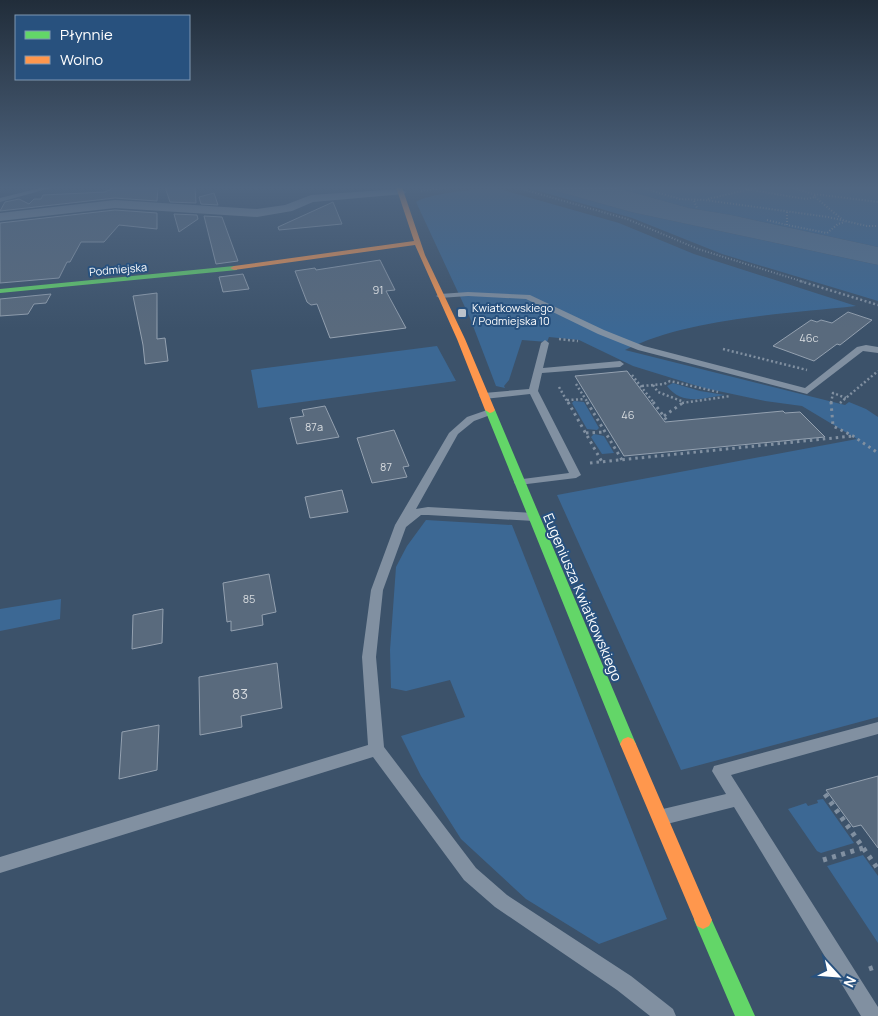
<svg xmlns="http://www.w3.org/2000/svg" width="878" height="1016" font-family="Manrope,sans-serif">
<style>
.green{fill:#3c6894}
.water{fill:#567392}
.building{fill:#596a7d;stroke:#94a1b0}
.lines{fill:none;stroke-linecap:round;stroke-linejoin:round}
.path-far3{stroke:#8190a1;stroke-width:2;stroke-dasharray:1 2;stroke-linecap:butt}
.path-far2{stroke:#8190a1;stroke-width:2.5;stroke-dasharray:2 2.5;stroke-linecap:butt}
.path-far1{stroke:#8190a1;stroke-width:3;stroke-dasharray:2.5 4;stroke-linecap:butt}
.path{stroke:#8190a1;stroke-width:5;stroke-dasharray:4 5.5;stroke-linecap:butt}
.lane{fill:#8190a1;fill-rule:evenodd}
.street{fill:#8190a1;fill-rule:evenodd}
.fast{fill:#63d668;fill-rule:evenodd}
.slow{fill:#ff974d;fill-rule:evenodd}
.poi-dot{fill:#bbc2cb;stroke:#28517e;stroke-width:2}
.labels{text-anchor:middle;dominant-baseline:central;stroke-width:4;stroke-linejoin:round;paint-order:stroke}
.far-street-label{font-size:11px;fill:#fff;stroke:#28517e}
.number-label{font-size:11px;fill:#d6dade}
.far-poi-label{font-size:11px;fill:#fff;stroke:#28517e;text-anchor:start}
.street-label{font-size:14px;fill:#fff;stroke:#28517e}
.near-number-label{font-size:14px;fill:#d6dade}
</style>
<rect width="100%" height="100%" fill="#3c526a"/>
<path class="green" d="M525,187H542L631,212L878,265V301L722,254L632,218Z
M614,187H878V247L731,215L689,208Z
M496,188L619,223L694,254L856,306C784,314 689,318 625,350L845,405L849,402L866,409L878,417V717L681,770L557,495L857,439L802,406L765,401L704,388L633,366L579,340L549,337L547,342L522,340L509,380L504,386L505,388L496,386L470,318L416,202C430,193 478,189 496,188Z
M437,346L456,381L258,408L251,370Z
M673,383L700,391L725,395C704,398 682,406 667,386Z
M574,401L584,402L599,428L597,430L587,429L572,403Z
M594,434L604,436L614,453L602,454L591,437Z
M426,520L512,525L667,919L599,944L526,899L461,839L421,776L401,736L465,717L450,680L406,691L391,688L390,650L396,567L407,546Z
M61,599L60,619L0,631V609Z
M823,799L854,843L821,853L817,851L788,809L806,803L808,806L818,803L817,800Z
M863,855L878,876V943L827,866Z"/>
<path class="water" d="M542,187H614L689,208L731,215L878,247V265L631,212Z"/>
<path class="building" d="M115,187H158L157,201L115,198L0,211L5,202L19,199L29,204L34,199H41L43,195L105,192Z
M165,187H195L196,203L170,202Z
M214,193L218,205L201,204L199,197Z
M333,202L342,224L279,230L278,227Z
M115,210L157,213V229L119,225L104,242H81L70,262H67L59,278L0,283V223Z
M174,214L197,215L198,219L179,232Z
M204,216L222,217L238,261L216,264Z
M380,260L395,290L386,291L406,328L330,338L317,304L311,305L307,302L295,271L315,268L316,270Z
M243,274L249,289L223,292L219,277Z
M157,293V339L165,338L168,361L145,364L143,345L133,296Z
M51,294L46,303L34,304L28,314L0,316V299Z
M848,312L872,320L840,345L837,344L814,361L773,346L811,320L817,322L821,320L832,323Z
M627,371L665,422L783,411L785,413L800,412L825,437L624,456L575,376Z
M325,406L339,437L297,444L290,418L304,416L302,410Z
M394,430L409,466L403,467L407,477L372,483L357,438Z
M342,490L348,512L310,518L305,497Z
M269,574L276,612L262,615L263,625L231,631V621L227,622L223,583Z
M163,609L162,643L132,649L133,615Z
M277,663L282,708L241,716L242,727L200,735L199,677Z
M159,725L157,770L119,779L122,732Z
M878,776V848L861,825L853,827L826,790Z"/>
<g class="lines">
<path class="path-far3" d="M515,187L627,219L698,249L804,282
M639,187L680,199L705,200L828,217L867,226H878
M733,187L806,199L815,197L814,194
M788,187L814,194L878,202
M631,190L638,187
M421,191L450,187
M815,197L843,220
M708,199L759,187
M694,201L697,208
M787,212V225L827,233L838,224L845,222
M767,220L787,225"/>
<path class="path-far2" d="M800,281L878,305
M559,339L578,341
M723,349L807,370
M632,375L654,403
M576,384L588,403
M653,385L658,392L684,402
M642,386L664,384L670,381L718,392
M559,387L568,403
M567,400L585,399
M682,403L731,396
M831,403L833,393L846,398
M840,403L878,371"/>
<path class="path-far1" d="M568,402L602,462
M587,402L622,460
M653,402L668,422
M831,402L833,426L853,436L878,453
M664,416L684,402
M586,433L605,432
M590,463L853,436"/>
<path class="path" d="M825,794L878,869
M823,860L863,848
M869,969L878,966"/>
<path class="lane" d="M44,187H54L0,202V198Z
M468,292L530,295L604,330L644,346L805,388L857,347L866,345L878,347V353L863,351L807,394L638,350L598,334L526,299L468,296L440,298L436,296L440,294Z
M545,340L549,343L543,368L620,361L624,364L620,367L542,373L538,391L581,475L576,478L519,485L515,484L514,482L515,480L569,473L530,394L484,399L479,396L484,393L529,389L541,343Z
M490,409L493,410V414L474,421L458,434L416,509L428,507L534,513L540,517L534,521L428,515H421L406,527L383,590L376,657L384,747L476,868L507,895L631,976L673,1009L676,1016H650L617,990L495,907L464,880L373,757L0,873V857L368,745L362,657L371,590L395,525L449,433L467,417Z
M878,722V734L731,775L878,1007V1016H861L734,807L663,825L657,822L655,817L657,812L663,809L726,794L712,771L714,766Z"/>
<path class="street" d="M400,189L406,192L404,194L313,202L292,211L257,217L115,208L0,221V213L115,200L257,209L285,205L311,195Z"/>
<path class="fast" d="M234,266H237V270L0,293V289Z
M490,407L495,410L636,744L633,749L628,751L623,749L620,744L485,410Z
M703,911L709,914L755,1016H735L694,920L697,914Z"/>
<path class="slow" d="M396,187H402L425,255L465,339L495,410L493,412L490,413L485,410L457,339L415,245L234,270L230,268L234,266L414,241Z
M628,737L633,739L636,744L712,920L709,926L703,929L697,926L620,744L623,739Z"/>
</g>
<linearGradient id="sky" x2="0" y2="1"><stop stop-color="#212d3a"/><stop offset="0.57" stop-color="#506681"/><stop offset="1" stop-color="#506681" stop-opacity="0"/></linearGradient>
<rect width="878" height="329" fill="url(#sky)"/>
<rect class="poi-dot" x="457" y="308" width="10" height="10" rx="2.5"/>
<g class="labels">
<g class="far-street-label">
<text transform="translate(118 269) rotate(-5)">Podmiejska</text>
</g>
<g class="number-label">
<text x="378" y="289">91</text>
<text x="809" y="337">46c</text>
<text x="628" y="414">46</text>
<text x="314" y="426">87a</text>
<text x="386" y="466">87</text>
<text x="249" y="598">85</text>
</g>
<g class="far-poi-label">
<text x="472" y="307">Kwiatkowskiego<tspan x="472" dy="13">/ Podmiejska 10</tspan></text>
</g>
<g class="street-label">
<text transform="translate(583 597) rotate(67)">Eugeniusza Kwiatkowskiego</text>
</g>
<g class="near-number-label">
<text x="240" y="693">83</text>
</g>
</g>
<rect x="15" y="15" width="175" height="65" fill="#28517e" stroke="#7e97b2"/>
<rect x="25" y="31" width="25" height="8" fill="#63d668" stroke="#7e97b2"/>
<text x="60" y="40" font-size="15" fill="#ffffff">Płynnie</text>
<rect x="25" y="56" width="25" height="8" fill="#ff974d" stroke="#7e97b2"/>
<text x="60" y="65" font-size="15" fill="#ffffff">Wolno</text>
<g transform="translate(838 976) rotate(116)" stroke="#28517e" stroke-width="4" paint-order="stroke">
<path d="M0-4L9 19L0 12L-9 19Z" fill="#ffffff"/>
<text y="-8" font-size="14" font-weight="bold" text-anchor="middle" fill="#ffffff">N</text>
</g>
</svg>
